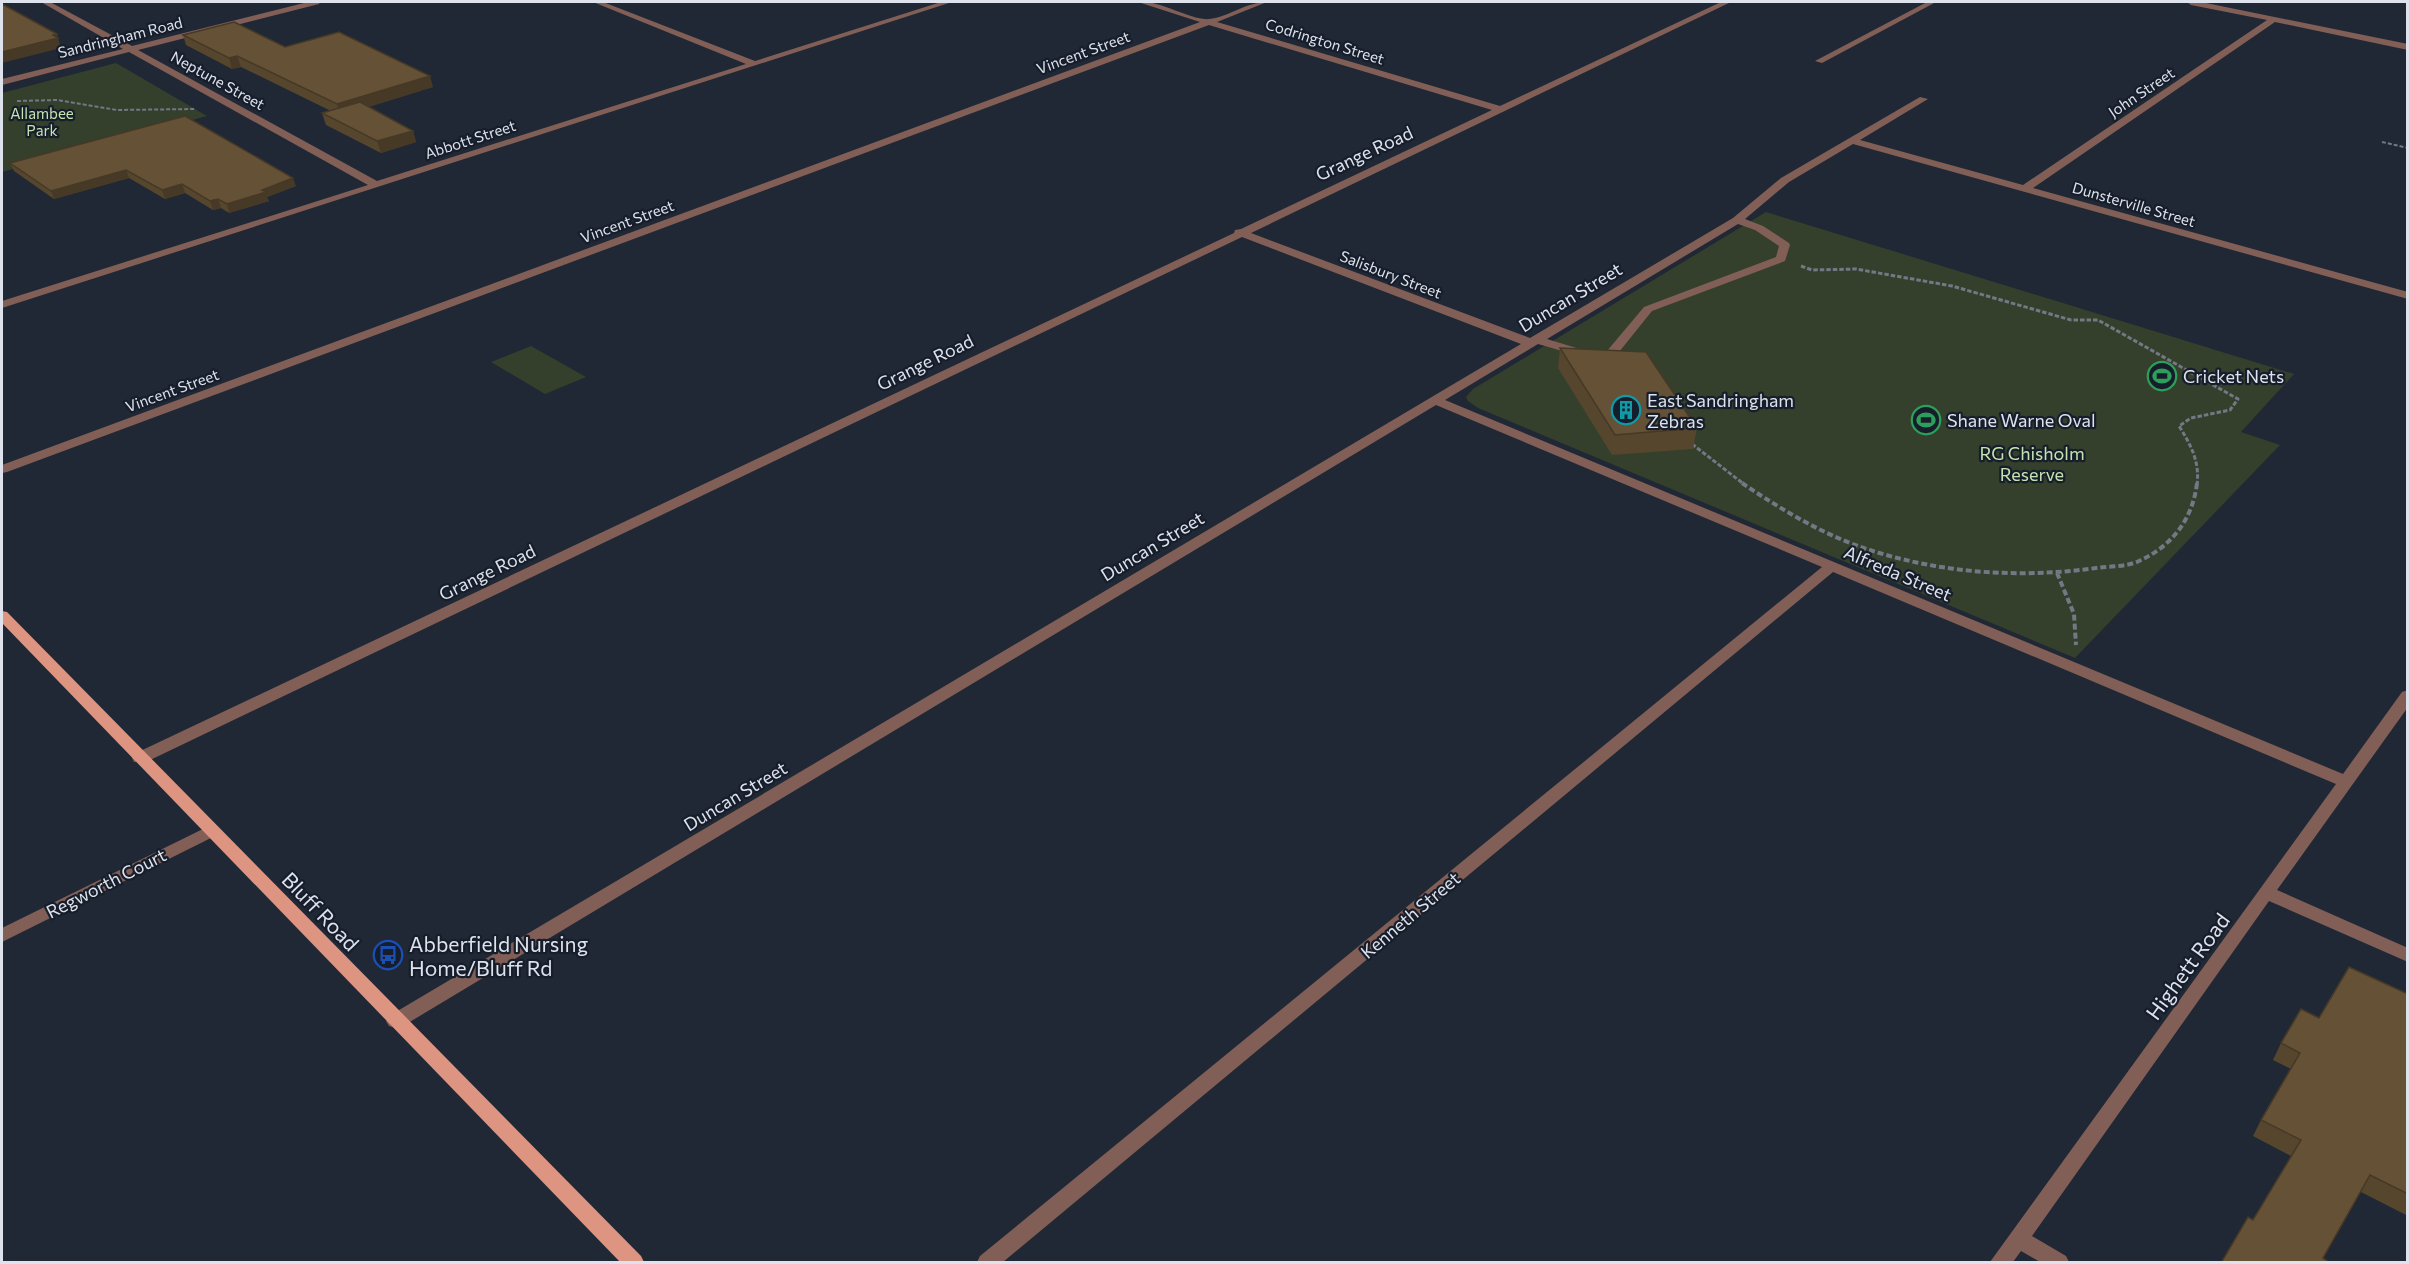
<svg xmlns="http://www.w3.org/2000/svg" width="2409" height="1264" font-family="Commissioner,sans-serif">
<style>
.green{fill:#343f2c}
.lines{fill:none;stroke-linecap:round;stroke-linejoin:round}
.path-far2{stroke:#727884;stroke-width:2;stroke-dasharray:4 2;stroke-linecap:butt}
.path-far1{stroke:#727884;stroke-width:3;stroke-dasharray:4.5 2;stroke-linecap:butt}
.path{stroke:#727884;stroke-width:4;stroke-dasharray:6 3;stroke-linecap:butt}
.minor{fill:#825f56;fill-rule:evenodd}
.major{fill:#dd9582;fill-rule:evenodd}
.wall{fill:#56462e}
.shaded-wall{fill:#463926}
.building{fill:#645136;stroke:#463926;stroke-width:1.5}
.labels{text-anchor:middle;dominant-baseline:central;stroke-width:4.5;stroke-linejoin:round;paint-order:stroke}
.far-street-label{font-size:15px;fill:#dde2ec;stroke:#171e2b}
.far-park-label{font-size:15px;fill:#c4e3ae;stroke:#171e2b}
.street-label{font-size:18px;fill:#dde2ec;stroke:#171e2b}
.poi-label{font-size:18px;fill:#dde2ec;stroke:#171e2b;text-anchor:start}
.park-label{font-size:18px;fill:#c4e3ae;stroke:#171e2b}
.near-street-label{font-size:21px;fill:#dde2ec;stroke:#171e2b}
.near-poi-label{font-size:21px;fill:#dde2ec;stroke:#171e2b;text-anchor:start}
</style>
<rect width="100%" height="100%" fill="#202835"/>
<path class="green" d="M116,63L207,116L2,172V93Z
M1766,212L2294,374L2241,432L2280,445L2075,658L1478,408L1468,401L1466,397L1473,389Z
M531,346L586,377L545,394L491,362Z"/>
<g class="lines">
<path class="path-far2" d="M17,101L57,100L117,110L195,109
M2382,142L2408,148"/>
<path class="path-far1" d="M1801,266L1812,270L1856,269L1952,286L2071,320H2098L2238,399L2230,410L2191,418L2179,426C2191,445 2200,462 2197,485
M1692,444L1745,485"/>
<path class="path" d="M1742,483C1779,508 1817,531 1858,546C1934,573 2017,579 2096,568C2111,566 2128,567 2141,560C2173,545 2193,518 2197,483
M2057,573L2074,614L2076,645"/>
<path class="minor" d="M41,2H50L132,46L308,2H320L319,4L138,50L377,181L746,64L593,2H603L755,61L941,2H952L2,308V301L368,185L129,52L2,85V79L123,49Z
M1138,2C1161,0 1191,21 1209,19C1229,17 1246,2 1267,2L1217,22L1500,106L1721,2H1731L1251,233L1530,338L1733,218L1781,178L1920,97L1928,99L1860,140L2023,185L2267,20L2191,5L2187,2H2201L2408,44V50L2275,22L2033,188L2408,292V299L1853,144L1789,182L1745,219L1763,226L1789,243L1790,245L1785,261L1652,311L1615,357H1583L1538,344L1445,400L2343,774L2402,692L2408,690V707L2277,890L2408,948V962L2269,901L2032,1236L2066,1256L2069,1262H2040L2021,1251L2013,1262H1990L2336,784L1833,572L1003,1262H977L980,1256L1822,567L1436,405L403,1026L396,1028L389,1026L386,1021L389,1016L1521,344L1242,237L146,762H134L132,758L134,754L1234,233L1235,230L1241,229L1492,110L1209,25L7,472L2,473V465L1200,22ZM1738,224L1755,230L1779,246L1776,257L1644,307L1607,351L1583,350L1547,339Z
M1927,2H1936L1822,63L1815,61Z
M211,825L217,827L220,831L217,835L2,942V928Z"/>
<path class="major" d="M2,611L7,612L641,1256L644,1262H620L2,623Z"/>
</g>
<path class="wall" d="M183,35L285,47L433,87L368,107L413,131L416,142L381,153L326,125L322,113L331,111L241,67L232,69L186,45Z
M185,116L296,186L267,197L269,201L229,213L221,208L213,210L185,193L165,199L129,178L54,199L14,171L10,163Z
M1560,348L1697,428L1693,449L1612,455L1558,368Z
M2408,994V1216L2361,1192L2253,1220L2291,1156L2253,1136L2261,1120L2291,1069L2273,1060L2281,1043L2319,1018Z"/>
<path class="shaded-wall" d="M57,34L61,48L2,63V52Z
M237,56L241,67L232,69L229,58Z
M430,76L433,87L340,116L337,104Z
M413,131L416,142L381,153L377,141Z
M126,170L129,178L54,199L51,191Z
M293,178L296,186L267,197L269,201L229,213L227,204Z
M182,184L185,193L165,199L162,190Z
M218,199L221,208L213,210L210,201Z"/>
<path class="building" d="M2,4L57,34L53,35L58,38L2,52Z
M234,22L285,47L339,32L430,76L337,104L237,56L229,58L183,35Z
M360,102L413,131L377,141L322,113Z
M185,116L293,178L262,190L266,192L227,204L218,199L210,201L182,184L162,190L126,170L51,191L10,163Z
M1560,348L1646,352L1697,428L1615,435Z
M2349,967L2408,994V1194L2370,1175L2323,1258L2330,1263H2221L2248,1217L2253,1220L2301,1140L2261,1120L2300,1053L2281,1043L2301,1009L2319,1018Z"/>
<defs>
<g id="stadium-ring" transform="scale(1.5)"><circle r="9.5" fill="#171e2b" stroke="#2e9e5b" stroke-width="1.5"/><path d="M0-5a6.5 5 0 1 0 0 10a6.5 5 0 1 0 0-10ZM-3.5-1.8h7v3.6h-7Z" fill="#2e9e5b"/></g>
<g id="building-ring" transform="scale(1.5)"><circle r="9.5" fill="#171e2b" stroke="#0f9aa8" stroke-width="1.5"/><path d="M-4-6H4V6H1V3H-1V6H-4ZM-2.5-4.3h1.7v1.8h-1.7ZM.8-4.3h1.7v1.8H.8ZM-2.5-1h1.7V.8h-1.7ZM.8-1h1.7V.8H.8Z" fill="#0f9aa8"/></g>
<g id="bus-ring" transform="scale(1.5)"><circle r="9.5" fill="#171e2b" stroke="#1a4fb4" stroke-width="1.5"/><path d="M-5-6H5V4H4V6H2V4H-2V6H-4V4H-5ZM-3.5-4V0h7V-4ZM-3.5 1.2v1.5H-2V1.2ZM2 1.2v1.5H3.5V1.2Z" fill="#1a4fb4"/></g>
</defs>
<g fill-rule="evenodd">
<use href="#stadium-ring" x="2162" y="376"/>
<use href="#building-ring" x="1626" y="410"/>
<use href="#stadium-ring" x="1926" y="420"/>
<use href="#bus-ring" x="388" y="955"/>
</g>
<g class="labels">
<g class="far-street-label">
<text transform="translate(120 37) rotate(-14)">Sandringham Road</text>
<text transform="translate(1325 41) rotate(17)">Codrington Street</text>
<text transform="translate(1083 52) rotate(-20)">Vincent Street</text>
<text transform="translate(218 80) rotate(29)">Neptune Street</text>
<text transform="translate(2141 92) rotate(-34)">John Street</text>
<text transform="translate(470 139) rotate(-18)">Abbott Street</text>
<text transform="translate(2134 204) rotate(16)">Dunsterville Street</text>
<text transform="translate(627 221) rotate(-20)">Vincent Street</text>
<text transform="translate(1391 274) rotate(21)">Salisbury Street</text>
<text transform="translate(172 390) rotate(-20)">Vincent Street</text>
</g>
<g class="far-park-label">
<text x="42" y="113">Allambee<tspan x="42" dy="17">Park</tspan></text>
</g>
<g class="street-label">
<text transform="translate(1364 153) rotate(-25)">Grange Road</text>
<text transform="translate(1570 297) rotate(-31)">Duncan Street</text>
<text transform="translate(925 362) rotate(-26)">Grange Road</text>
<text transform="translate(1152 546) rotate(-31)">Duncan Street</text>
<text transform="translate(487 572) rotate(-26)">Grange Road</text>
<text transform="translate(1898 573) rotate(23)">Alfreda Street</text>
<text transform="translate(735 796) rotate(-31)">Duncan Street</text>
<text transform="translate(106 883) rotate(-27)">Regworth Court</text>
<text transform="translate(1410 915) rotate(-40)">Kenneth Street</text>
</g>
<g class="poi-label">
<text x="2183" y="376">Cricket Nets</text>
<text x="1647" y="400">East Sandringham<tspan x="1647" dy="21">Zebras</tspan></text>
<text x="1947" y="420">Shane Warne Oval</text>
</g>
<g class="park-label">
<text x="2032" y="453">RG Chisholm<tspan x="2032" dy="21">Reserve</tspan></text>
</g>
<g class="near-street-label">
<text transform="translate(321 911) rotate(46)">Bluff Road</text>
<text transform="translate(2187 966) rotate(-54)">Highett Road</text>
</g>
<g class="near-poi-label">
<text x="409" y="943">Abberfield Nursing<tspan x="409" dy="24">Home/Bluff Rd</tspan></text>
</g>
</g>
<rect width="2409" height="1264" fill="none" stroke="#dde2ec" stroke-width="6"/>
</svg>
